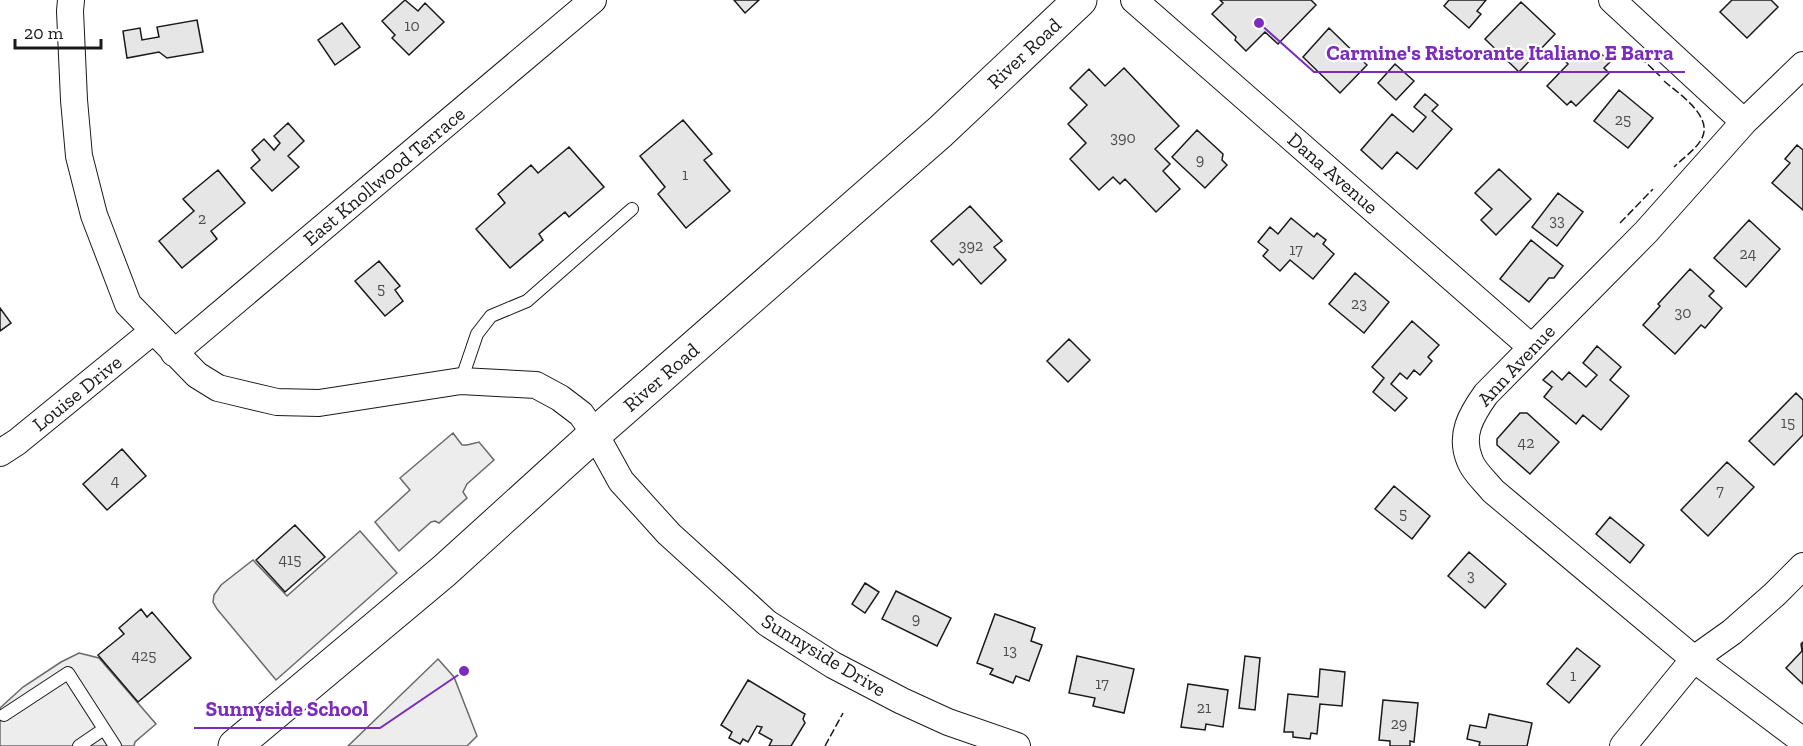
<svg xmlns="http://www.w3.org/2000/svg" width="1803" height="746" font-family="'Zilla Slab',serif">
<style>
.parking{fill:#ededed;stroke:#6a6a6a;stroke-width:1.5}
.building{fill:#e6e6e6;stroke:#1a1a1a;stroke-width:1.5}
.lines{fill:none;stroke-linecap:round;stroke-linejoin:round}
.lane-casing{stroke:#1a1a1a;stroke-width:14}
.street-casing{stroke:#1a1a1a;stroke-width:28}
.secondary-casing{stroke:#1a1a1a;stroke-width:35}
.lane{stroke:#fff;stroke-width:12}
.street{stroke:#fff;stroke-width:26}
.secondary{stroke:#fff;stroke-width:33}
.fence{stroke:#1a1a1a;stroke-width:1.5;stroke-dasharray:8 3;stroke-linecap:butt}
.labels{text-anchor:middle;dominant-baseline:central;stroke-width:4.5;stroke-linejoin:round;paint-order:stroke}
.number-label{font-size:16px;fill:#4d4d4d}
.street-label{font-size:20px;fill:#1a1a1a;stroke:#fff}
.leader{fill:none;stroke:#7b2cbf;stroke-width:2}
.callout-dot{fill:#7b2cbf;stroke:#fff;stroke-width:2}
.callout-label{font-size:21px;text-anchor:middle;font-weight:bold;fill:#7b2cbf;stroke:#fff;stroke-width:4.5;stroke-linejoin:round;paint-order:stroke}
</style>
<rect width="100%" height="100%" fill="#fff"/>
<path class="parking" d="M453,433L462,445H467L479,442L494,460L467,484L463,492L467,498L439,523L435,521L431,522L399,551L375,522L410,490L400,478Z
M360,531L397,573L276,680L217,609L213,602L214,595L221,585L253,560L287,596Z
M79,653L99,658L156,724L135,742L134,746H0V708L23,687L61,662Z
M438,659L454,677L477,736L467,746H348Z"/>
<path class="building" d="M405,0L418,11L425,3L444,22L409,55L392,38L395,35L382,21Z
M734,0H759L745,13Z
M1220,0H1311L1316,5L1278,44L1265,32L1246,51L1235,40L1236,37L1212,14L1223,3Z
M1449,0H1486L1477,11L1481,14L1469,28L1444,6Z
M1732,0H1771L1778,7L1747,38L1720,12Z
M1521,2L1555,34L1519,72L1485,39Z
M197,20L203,52L167,58L159,52L127,58L123,31L140,28L142,40L159,37L157,27Z
M342,23L360,47L335,65L318,40Z
M1329,28L1367,65L1340,93L1303,57Z
M1585,49L1591,55L1596,49L1610,62L1604,68L1609,73L1576,106L1571,101L1567,105L1547,86L1568,64L1564,60L1568,55L1574,61Z
M1395,64L1414,81L1396,100L1378,83Z
M1124,68L1179,126L1155,149L1170,164L1163,171L1180,189L1156,212L1125,179L1120,184L1113,177L1099,190L1070,159L1086,143L1068,124L1087,105L1070,88L1089,69L1105,86Z
M1619,90L1653,118L1628,148L1594,121Z
M1425,94L1438,105L1432,111L1452,129L1417,169L1397,152L1382,169L1361,150L1392,114L1413,132L1426,117L1414,107Z
M683,120L712,154L704,160L730,191L686,228L658,194L665,187L640,156Z
M288,123L304,141L288,156L299,167L272,191L251,168L260,160L252,150L264,139L274,150L280,143L274,136Z
M1197,130L1223,154L1222,160L1227,165L1205,188L1172,157Z
M1797,145L1803,150V210L1772,183L1790,163L1785,159Z
M569,147L604,187L569,217L565,212L539,234L543,240L510,268L476,229L505,203L498,194L531,165L538,173Z
M1499,169L1531,199L1496,235L1481,220L1492,209L1475,193Z
M218,170L245,203L211,231L217,239L182,268L159,241L194,211L183,199Z
M1558,193L1583,212L1557,246L1532,227Z
M970,206L1002,241L994,247L1006,260L981,284L959,259L953,265L931,241Z
M1291,218L1314,237L1317,233L1326,240L1323,244L1334,254L1313,279L1290,260L1280,271L1263,256L1268,250L1258,242L1270,227L1278,234Z
M1749,220L1780,249L1746,287L1714,258Z
M1531,240L1563,266L1554,278H1549L1529,302L1500,279Z
M379,261L400,286L395,290L403,301L385,316L355,281Z
M1690,269L1714,291L1709,296L1722,308L1705,328L1701,325L1675,354L1643,325L1660,306L1658,304Z
M1355,273L1389,302L1364,333L1329,304Z
M0,308L11,323L0,331Z
M1412,321L1439,345L1428,357L1432,361L1420,375L1414,370L1407,379L1400,373L1391,384L1407,398L1395,411L1373,392L1384,378L1372,367Z
M1069,339L1090,360L1068,382L1047,361Z
M1597,346L1621,367L1610,380L1629,396L1601,430L1583,415L1576,424L1544,397L1552,387L1543,380L1552,371L1562,380L1569,372L1586,387L1597,375L1583,363Z
M1796,393L1803,400V435L1774,465L1749,441Z
M1520,413H1527L1559,442L1530,474L1497,445V439Z
M122,449L146,476L107,510L83,484Z
M1727,462L1754,487L1708,536L1681,510Z
M1394,486L1430,516L1412,539L1375,509Z
M1610,517L1644,545L1630,563L1596,534Z
M295,525L325,557L285,592L256,560Z
M1469,552L1506,584L1485,608L1448,576Z
M865,583L879,592L865,613L852,604Z
M896,591L951,618L937,646L882,619Z
M141,609L147,617L152,612L191,658L138,702L98,655L124,634L119,628Z
M995,614L1035,628L1031,641L1042,645L1029,681L1016,676L1013,683L990,674L993,669L977,663Z
M1803,642V684L1786,668L1802,651L1801,644Z
M1577,648L1600,666L1569,703L1547,684Z
M1077,656L1134,669L1124,713L1093,706L1095,698L1069,693Z
M1245,656L1260,658L1255,710L1239,708Z
M1320,669L1345,672L1342,706L1320,704L1317,734L1311,733L1310,739L1293,737V732H1284L1288,694L1318,697Z
M748,680L805,714L803,719L805,723L791,746H769L772,740L759,733L762,727L757,726L748,742L743,739L740,744L729,738L732,732L721,725Z
M1188,684L1228,690L1223,727L1206,724L1205,730L1181,727Z
M1383,700L1418,703L1414,742L1410,741V746H1390V741L1379,740Z
M1489,714L1532,723L1527,746H1479L1480,742L1467,739L1470,725L1486,728Z"/>
<g class="lines">
<g class="lane-casing">
<path id="lane" d="M461,381L477,334L491,316L527,301L632,209
M4,715L68,673L115,746
M79,746L104,729"/>
</g>
<g class="street-casing">
<path id="street" d="M71,0L70,11L74,100L79,156L94,215L128,304L197,375L218,388L277,402L319,403L461,381L536,385L560,398L581,414L595,434L621,481L669,534L767,623L833,665L902,701L948,722L1017,746
M1134,0L1531,347
M1612,0L1744,122
M1803,65L1744,122L1646,232L1486,394C1471,415 1459,435 1470,461C1474,472 1486,482 1493,491L1694,659L1803,741
M174,353L593,0
M0,453L17,442L153,331
M1623,746L1694,659L1732,632L1775,594L1803,566"/>
</g>
<g class="secondary-casing">
<path id="secondary" d="M235,746L444,571L595,434L940,132L1080,0"/>
</g>
<use href="#lane" class="lane"/>
<use href="#street" class="street"/>
<use href="#secondary" class="secondary"/>
<path class="fence" d="M1640,57L1660,76
M1664,81C1679,94 1715,117 1701,140C1695,150 1682,159 1674,167
M1620,223L1653,189
M825,746L843,713"/>
</g>
<g class="labels">
<g class="number-label">
<text x="412" y="25">10</text>
<text x="1623" y="119">25</text>
<text x="1123" y="137">390</text>
<text x="1200" y="159">9</text>
<text x="685" y="174">1</text>
<text x="202" y="218">2</text>
<text x="1557" y="220">33</text>
<text x="971" y="245">392</text>
<text x="1296" y="249">17</text>
<text x="1748" y="253">24</text>
<text x="381" y="288">5</text>
<text x="1359" y="303">23</text>
<text x="1683" y="312">30</text>
<text x="1788" y="422">15</text>
<text x="1526" y="442">42</text>
<text x="115" y="480">4</text>
<text x="1720" y="490">7</text>
<text x="1403" y="513">5</text>
<text x="290" y="559">415</text>
<text x="1471" y="575">3</text>
<text x="916" y="618">9</text>
<text x="1010" y="650">13</text>
<text x="144" y="655">425</text>
<text x="1573" y="675">1</text>
<text x="1102" y="683">17</text>
<text x="1204" y="707">21</text>
<text x="1399" y="723">29</text>
</g>
<g class="street-label">
<text transform="translate(1024 53) rotate(-43)">River Road</text>
<text transform="translate(1333 173) rotate(41)">Dana Avenue</text>
<text transform="translate(384 176) rotate(-40)">East Knollwood Terrace</text>
<text transform="translate(1516 365) rotate(-47)">Ann Avenue</text>
<text transform="translate(661 377) rotate(-41)">River Road</text>
<text transform="translate(77 393) rotate(-39)">Louise Drive</text>
<text transform="translate(824 655) rotate(31)">Sunnyside Drive</text>
</g>
</g>
<path class="leader" d="M1259 23L1314 72H1685M464 671L380 728H194"/>
<g class="callout-dot">
<circle cx="1259" cy="23" r="6"/>
<circle cx="464" cy="671" r="6"/>
</g>
<g class="callout-label">
<text x="1500" y="60">Carmine's Ristorante Italiano E Barra</text>
<text x="287" y="716">Sunnyside School</text>
</g>
<path d="M15 39v9h86v-9" fill="none" stroke="#1a1a1a" stroke-width="3"/>
<text x="24" y="39" font-size="18" fill="#1a1a1a" stroke="#ffffff" stroke-width="4.5" paint-order="stroke">20 m</text>
</svg>
